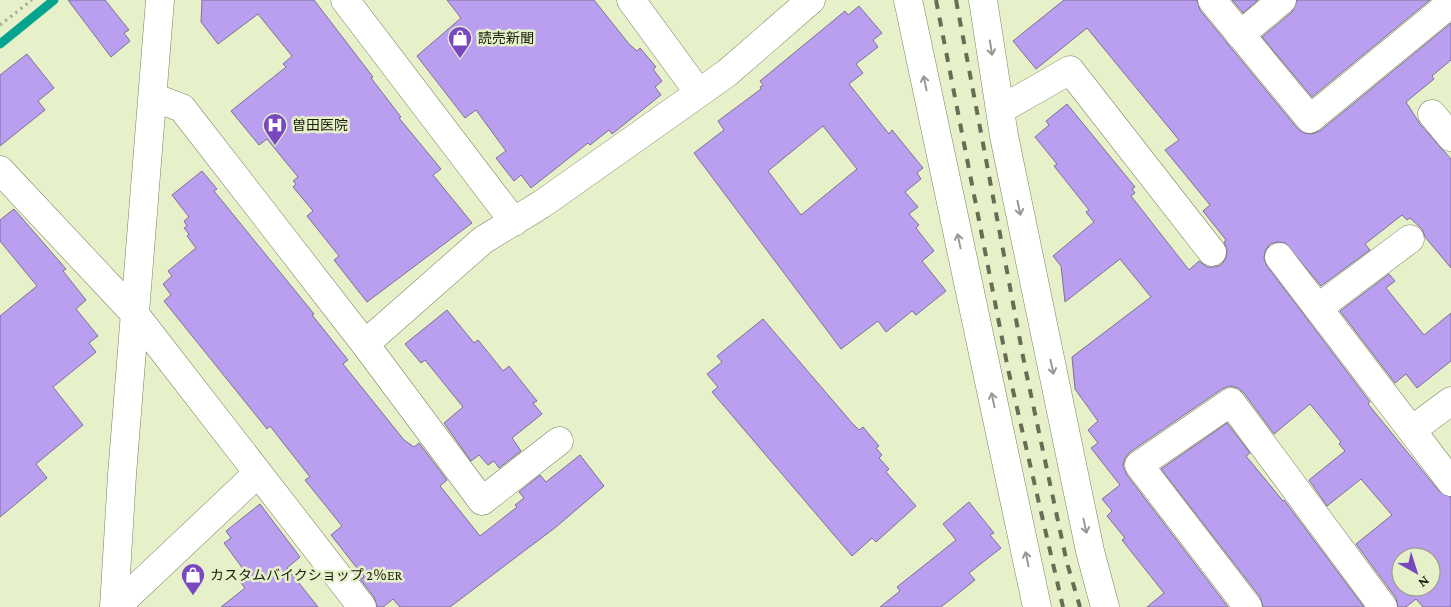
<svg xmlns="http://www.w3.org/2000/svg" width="1451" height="607" font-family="'Crimson Pro','Noto Sans JP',serif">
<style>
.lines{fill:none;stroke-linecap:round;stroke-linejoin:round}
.stream{stroke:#06a48e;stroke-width:9}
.building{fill:#ba9ff0;stroke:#7c7193;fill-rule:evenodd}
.minor-casing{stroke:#7b8360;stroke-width:29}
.path{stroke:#a8b091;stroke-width:3;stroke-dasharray:2.5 4;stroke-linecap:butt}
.minor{stroke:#fff;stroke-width:28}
.rail{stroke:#676d55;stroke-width:4;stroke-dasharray:9 9;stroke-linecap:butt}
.oneway{stroke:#979892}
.labels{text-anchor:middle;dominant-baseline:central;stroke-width:5;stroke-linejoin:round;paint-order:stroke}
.poi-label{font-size:14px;fill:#181b0d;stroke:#e6f0c9;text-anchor:start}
</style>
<rect width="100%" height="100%" fill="#e6f0c9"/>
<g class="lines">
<path class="stream" d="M0,44L54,0"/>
</g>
<path class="building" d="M68,0H105L129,30L124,33L130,41L111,57Z
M202,0H314L373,77L371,78L401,117L399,118L441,169L433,175L472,223L367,302L334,260L339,256L307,216L313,211L293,187L296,184L293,181L298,177L267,139L259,145L231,111L286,67L283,64L292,56L258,14L218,44L201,22Z
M447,0H594L629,44L637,51L640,48L656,67L653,69L662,81L655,87L661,95L612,134L609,130L590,145L588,143L531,188L521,175L514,181L496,158L506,151L476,110L465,118L417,56L461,18Z
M1064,0H1197L1200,10L1298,129L1304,133L1312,134L1320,131L1451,23V60L1432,76L1434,79L1406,102L1420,124L1451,159V268L1425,237L1422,229L1410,218L1407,220L1402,215L1365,244L1370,250L1321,286L1285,243L1277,242L1270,244L1265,251L1264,259L1267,266L1370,402L1368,404L1439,491L1451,497V607H1423L1416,599L1406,607H1398L1396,598L1356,544L1392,515L1361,479L1327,506L1309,480L1345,451L1339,444L1341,442L1310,404L1274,434L1244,393L1238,388L1230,386L1222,389L1130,452L1125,458L1123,466L1127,475L1228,607H1147L1164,593L1122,540L1125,538L1107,516L1112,511L1102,499L1120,485L1091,448L1098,443L1088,430L1098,421L1075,389L1072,357L1151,297L1120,259L1065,302L1061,266L1053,256L1094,222L1086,212L1089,210L1054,166L1057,164L1035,137L1049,125L1046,121L1067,104L1135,187L1132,189L1135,193L1131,196L1189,270L1199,261L1207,267H1215L1221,265L1226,258L1227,249L1224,242L1226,240L1203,211L1210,205L1165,150L1179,140L1087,28L1036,69L1013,41ZM1401,557H1431V587H1401Z
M1232,0H1258L1243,13Z
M1297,0H1430L1312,97L1262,37L1292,12Z
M859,6L882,33L873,40L878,47L856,64L863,73L849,84L889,134L892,130L923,168L917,173L921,179L905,192L918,207L909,214L919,225L916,228L934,251L922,261L946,291L916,315L912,311L886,332L878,321L841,349L694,153L724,130L718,121L761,89L760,87L763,85L760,81L845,11L848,15ZM823,126L857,169L801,215L768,171Z
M27,54L54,88L38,101L45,110L0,146V75Z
M202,171L217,189L214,191L314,314L312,315L348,360L343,364L404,440L414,447L419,443L447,480L440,486L480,536L517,507L515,505L524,498L519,492L540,475L546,482L580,455L604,486L556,527L450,607H400L393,599L383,607H377L374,597L360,579L364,577L331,535L342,526L305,480L310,477L270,426L267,429L164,301L171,295L163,284L172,276L168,271L196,248L187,236L189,234L184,228L187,226L184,221L189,217L172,195Z
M14,209L66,269L63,271L86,300L76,309L98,336L89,343L96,352L53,387L83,425L36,464L47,478L0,517V316L37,286L0,241V220Z
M1389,274L1395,281L1386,288L1424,335L1451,313V361L1417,388L1406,374L1395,383L1340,311Z
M447,310L474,343L478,340L503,371L509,366L537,401L533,403L542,414L512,438L521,451L499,468L494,461L488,465L479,455L471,461L444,423L463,407L425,360L421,363L405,344Z
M763,319L852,423L859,430L863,427L879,446L876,448L882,455L879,458L889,469L886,472L916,506L876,542L872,538L852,556L712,392L718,387L707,374L722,362L717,356Z
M1227,423L1250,453L1246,456L1283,501L1284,500L1364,607H1263L1260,597L1161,469Z
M969,502L994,533L990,535L1001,548L969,573L975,580L941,607H880L900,591L897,587L956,540L943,524Z
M260,504L300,557L287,568L318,607H221L245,588L241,583L249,577L224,543L231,538L226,531Z"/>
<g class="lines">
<g class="minor-casing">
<path id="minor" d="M345,0L514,222
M908,0L1037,607
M983,0L1004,136L1090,551L1105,607
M1212,0L1310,119L1451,3
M1240,35L1282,0
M699,93L727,73L811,0
M153,97L182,108L365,344L483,240L542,204L699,93L631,0
M1000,110L1070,70L1212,252
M1432,114L1451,137
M0,170L134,313L362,607
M1279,257L1451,482
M1318,308L1410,239
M365,344L482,501L559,441
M1412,430L1451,401
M114,607L122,475L160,0
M116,607L258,473
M1248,607L1139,465L1231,402L1383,607"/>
</g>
<path class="path" d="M0,25L32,0"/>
<use href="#minor" class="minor"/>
<path class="rail" d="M936,0L1008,369L1063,607
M956,0L1025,367L1067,563L1080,607"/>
</g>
<defs><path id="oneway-shaft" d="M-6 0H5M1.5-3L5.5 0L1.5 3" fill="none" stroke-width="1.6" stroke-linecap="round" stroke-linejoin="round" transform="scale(1.25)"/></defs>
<g class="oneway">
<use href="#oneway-shaft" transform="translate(991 48) rotate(81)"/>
<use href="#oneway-shaft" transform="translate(925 83) rotate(-102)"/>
<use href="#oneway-shaft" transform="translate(1019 208) rotate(78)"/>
<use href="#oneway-shaft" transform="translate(959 241) rotate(-102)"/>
<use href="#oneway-shaft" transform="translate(1052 367) rotate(78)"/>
<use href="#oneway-shaft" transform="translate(993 400) rotate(-102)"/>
<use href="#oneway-shaft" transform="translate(1085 526) rotate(78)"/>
<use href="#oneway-shaft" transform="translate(1027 559) rotate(-102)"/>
</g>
<defs>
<g id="shop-pin" transform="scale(1.25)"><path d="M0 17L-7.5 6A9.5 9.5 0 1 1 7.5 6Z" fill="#7948c0" stroke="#e6f0c9"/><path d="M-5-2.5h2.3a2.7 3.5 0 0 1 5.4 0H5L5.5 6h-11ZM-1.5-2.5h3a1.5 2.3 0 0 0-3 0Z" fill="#fff"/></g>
<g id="hospital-pin" transform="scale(1.25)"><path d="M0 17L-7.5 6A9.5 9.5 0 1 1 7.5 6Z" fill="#7948c0" stroke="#e6f0c9"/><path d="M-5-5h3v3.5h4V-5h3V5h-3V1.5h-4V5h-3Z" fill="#fff"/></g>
</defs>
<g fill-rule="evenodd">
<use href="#shop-pin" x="460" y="38"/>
<use href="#hospital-pin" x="275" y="125"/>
<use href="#shop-pin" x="193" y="575"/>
</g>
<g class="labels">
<g class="poi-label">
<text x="478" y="38">読売新聞</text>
<text x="292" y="125">曽田医院</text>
<text x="210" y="575">カスタムバイクショップ 2％ER</text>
</g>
</g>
<g transform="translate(1416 572) rotate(141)"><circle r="24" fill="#e6f0c9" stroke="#949b7e"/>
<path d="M0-4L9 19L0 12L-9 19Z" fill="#7948c0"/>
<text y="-8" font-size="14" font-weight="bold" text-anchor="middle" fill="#181b0d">N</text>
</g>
</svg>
